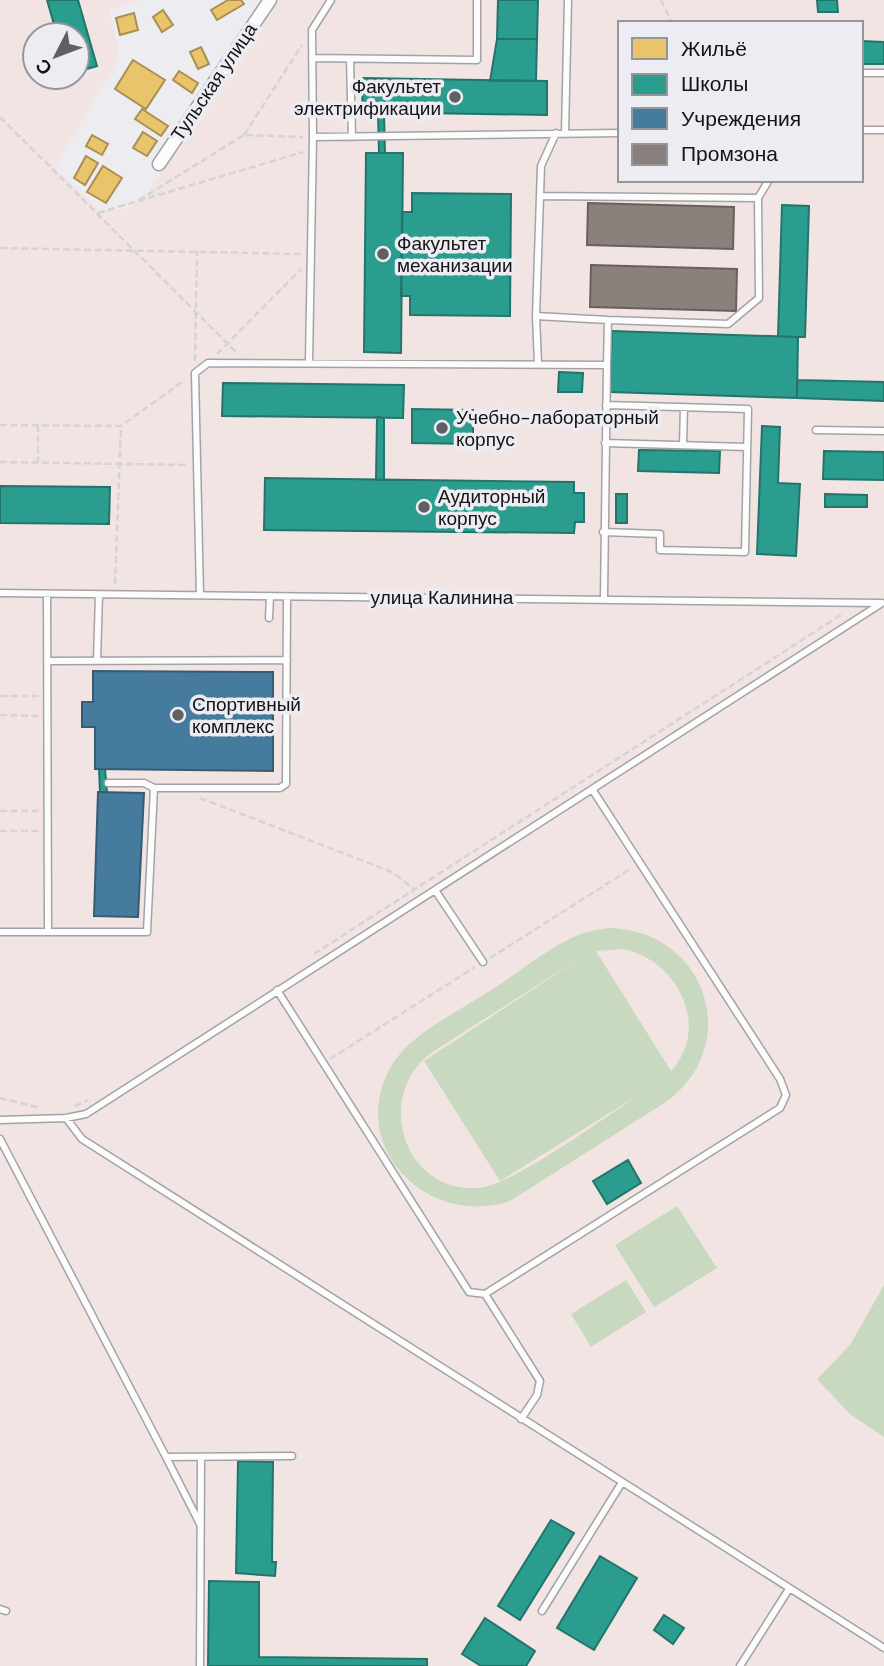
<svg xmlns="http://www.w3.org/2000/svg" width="884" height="1666" font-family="'DM Sans',sans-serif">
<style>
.education{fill:#f2e4e3;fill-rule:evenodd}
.green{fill:#c8d9c0;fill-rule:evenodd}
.homes{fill:#e9c46a;stroke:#a98f51;stroke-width:2}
.schools{fill:#2a9d8f;stroke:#23746b;stroke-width:2}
.public{fill:#457b9d;stroke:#365c74;stroke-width:2}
.industry{fill:#8a817c;stroke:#67605d;stroke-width:2}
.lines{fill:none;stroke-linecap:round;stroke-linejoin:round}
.service-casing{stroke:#a3a3a6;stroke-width:9}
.minor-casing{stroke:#a3a3a6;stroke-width:15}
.path{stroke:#d4d4d4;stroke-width:2.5;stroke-dasharray:7 3.5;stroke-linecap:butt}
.service{stroke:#fcfcfd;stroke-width:6}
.minor{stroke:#fcfcfd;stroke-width:12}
.poi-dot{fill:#606063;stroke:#ececf2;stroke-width:2.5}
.labels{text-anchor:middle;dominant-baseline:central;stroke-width:7;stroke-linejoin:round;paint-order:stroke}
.street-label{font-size:19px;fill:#141416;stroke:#ececf2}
.poi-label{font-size:19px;fill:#141416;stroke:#ececf2;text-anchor:start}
</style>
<rect width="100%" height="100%" fill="#ededf1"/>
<path class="education" d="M0,0H143L109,10L120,56L55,168L99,210L126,209L144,198L274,0H884V1666H0ZM620,23H861V180H620ZM35,35H77V77H35Z"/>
<path class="green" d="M609,928C704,930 744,1040 669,1100L510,1201C429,1228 348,1149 389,1070C394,1061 401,1052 408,1045C433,1023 465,1007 493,989C520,971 548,948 578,935C588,931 599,929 609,928ZM623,949C676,959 712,1026 671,1071L596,951ZM588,953L424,1061L500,1181L640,1094C607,1116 513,1185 479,1188C404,1194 373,1097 431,1053Z
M677,1206L717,1268L654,1307L615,1245Z
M626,1280L646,1312L591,1347L571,1314Z
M884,1285V1437L850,1414L817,1379L850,1345Z"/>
<path class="homes" d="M228,0H241L244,4L217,20L211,10Z
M163,10L173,25L162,32L153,17Z
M134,13L138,30L120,35L116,18Z
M201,47L209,64L198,69L190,52Z
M133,60L165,80L146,109L115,89Z
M179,71L198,83L192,93L173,80Z
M142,109L168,126L161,136L135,119Z
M143,132L157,141L147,156L133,148Z
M92,135L108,144L102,155L86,146Z
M86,156L98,163L85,185L74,178Z
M103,166L122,178L106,203L87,192Z"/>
<path class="schools" d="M47,0H78L97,66L77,72V35H57Z
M498,0H538L537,39H497Z
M817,0H837L838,12H818Z
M497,39H537L536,81H490Z
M861,41L884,42V64H861Z
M363,78L547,81V115L362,112Z
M378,112L384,113L385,153H379Z
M366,153H403L401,353L364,352Z
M412,193L511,194L510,316L410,315V296H401L402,212H412Z
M782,205L809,206L805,337H778Z
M612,331L798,337L797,398L610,392Z
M559,372L583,373L582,392H558Z
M797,380L884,382V401L797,398Z
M223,383L404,385L403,418L222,416Z
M412,409L473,410V444L412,443Z
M377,417L384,418V480H376Z
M762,426L780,427L778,483L800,484L796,556L757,554Z
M639,450L720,451L719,473L638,471Z
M824,451L884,452V480L823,479Z
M265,478L574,482V493H584V522H575L574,533L264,530Z
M0,486L110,487L109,524L0,523Z
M616,494H627V523H616Z
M825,494L867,495V507H825Z
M99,769H105L107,792H100Z
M628,1160L641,1183L607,1204L593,1181Z
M238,1461L273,1462L272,1562H276L275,1576L236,1573Z
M551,1520L574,1533L520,1620L498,1606Z
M600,1556L637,1578L594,1650L557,1628Z
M209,1581L259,1582V1657L427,1659V1666H208Z
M664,1615L684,1628L673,1644L654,1630Z
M485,1618L535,1651L526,1666H481L462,1654Z"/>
<path class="public" d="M93,671L273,672V771L95,769V727H82V702H93Z
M98,792L144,793L138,917L94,916Z"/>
<path class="industry" d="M588,203L734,207L733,249L587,245Z
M591,265L737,269L736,311L590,307Z"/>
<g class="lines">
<g class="service-casing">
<path id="service" d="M312,58L477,60V0
M350,59L352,137
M861,73H884
M861,130H884
M565,133L568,0
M313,137L312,30L331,0
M540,196L758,198L759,298L728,324L608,320L607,365
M758,198L769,180
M536,316L608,320
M309,361L313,137L620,133
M538,364L536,316L541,166L556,133
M816,430L884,431
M605,443L747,447
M683,445L684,407
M603,532L660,534V550L745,552L748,409L606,405
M0,593L880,603
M47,594L48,932
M200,595L195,373L208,363L607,365L604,598
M269,618L270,596
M97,660L99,595
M48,661L287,660
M108,783H144L154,788
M435,890L483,962
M0,932H147L154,788H280L286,784L287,597
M277,990L469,1292L485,1294L780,1108L786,1095L780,1079L592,789
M66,1118L82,1139L884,1648
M0,1120L66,1118L86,1114L882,603
M0,1139L166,1457L292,1456
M485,1294L540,1381L537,1395L521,1419
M166,1457L200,1524
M0,1609L6,1611
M542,1611L621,1484
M200,1666L201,1457
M740,1666L789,1589"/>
</g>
<g class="minor-casing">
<path id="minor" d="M159,164L270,0"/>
</g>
<path class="path" d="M661,0L672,23
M0,117L236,352
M244,135L302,45
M139,200L244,135L303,137
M98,213L303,152
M0,248L301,254
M217,354L301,269
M195,361L197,251
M0,425L121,426L185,380
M38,425V462
M0,462L188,465
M115,584L121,426
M0,696H39
M0,715L39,716
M200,798L392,872L415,890
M0,811H39
M0,831H39
M314,954L844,613
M490,958L632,868
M330,1059L475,967
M0,1098L41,1108
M75,1106L88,1100"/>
<use href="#service" class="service"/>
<use href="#minor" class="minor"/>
</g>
<g class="poi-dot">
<circle cx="455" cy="97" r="7"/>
<circle cx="383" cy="254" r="7"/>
<circle cx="442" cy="428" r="7"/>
<circle cx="424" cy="507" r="7"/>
<circle cx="178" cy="715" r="7"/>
</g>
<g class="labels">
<g class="street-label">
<text transform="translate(214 82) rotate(-56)">Тульская улица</text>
<text x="442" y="597">улица Калинина</text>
</g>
<g class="poi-label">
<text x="441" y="86" text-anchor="end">Факультет<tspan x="441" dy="22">электрификации</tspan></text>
<text x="397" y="243">Факультет<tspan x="397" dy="22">механизации</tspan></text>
<text x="456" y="417">Учебно-лабораторный<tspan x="456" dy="22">корпус</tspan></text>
<text x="438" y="496">Аудиторный<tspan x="438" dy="22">корпус</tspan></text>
<text x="192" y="704">Спортивный<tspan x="192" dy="22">комплекс</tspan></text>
</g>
</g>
<rect x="618" y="21" width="245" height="161" fill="#ececf2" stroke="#96969a" stroke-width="2"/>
<rect x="632" y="38" width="35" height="21" fill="#e9c46a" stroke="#96969a" stroke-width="2"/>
<text x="681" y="56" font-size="21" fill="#141416">Жильё</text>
<rect x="632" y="74" width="35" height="21" fill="#2a9d8f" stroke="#96969a" stroke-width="2"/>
<text x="681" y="91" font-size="21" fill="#141416">Школы</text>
<rect x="632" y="108" width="35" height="21" fill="#457b9d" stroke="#96969a" stroke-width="2"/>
<text x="681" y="126" font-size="21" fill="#141416">Учреждения</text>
<rect x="632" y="144" width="35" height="21" fill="#8a817c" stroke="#96969a" stroke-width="2"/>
<text x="681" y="161" font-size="21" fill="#141416">Промзона</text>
<g transform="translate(56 56) rotate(228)"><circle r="33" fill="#ececf2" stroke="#96969a" stroke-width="2"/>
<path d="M0-5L12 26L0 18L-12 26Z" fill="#606063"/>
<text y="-10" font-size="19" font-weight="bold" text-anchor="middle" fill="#141416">С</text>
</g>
</svg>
